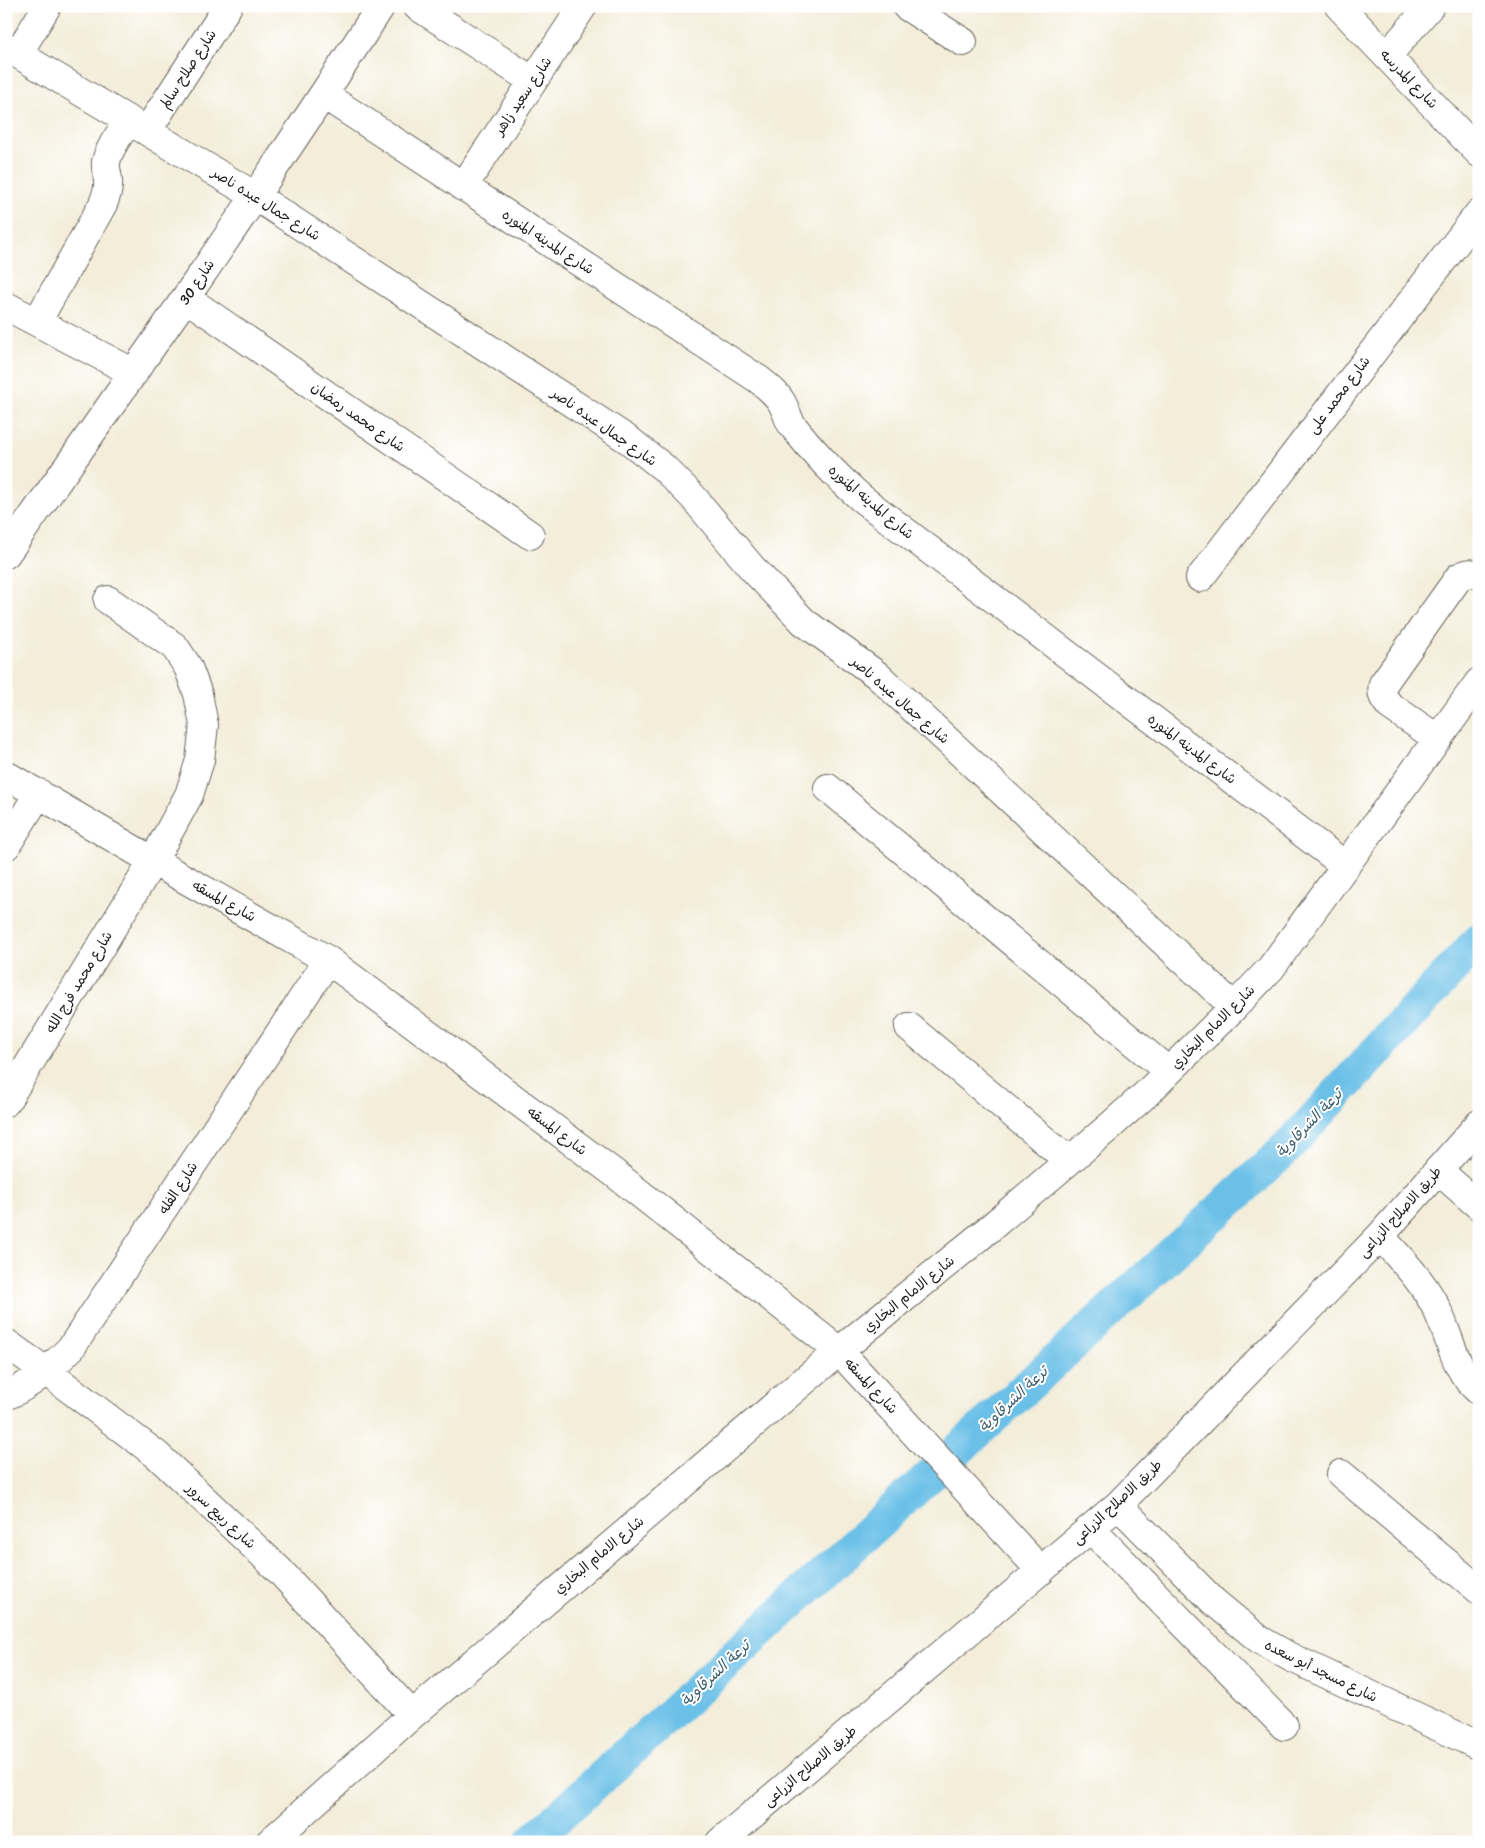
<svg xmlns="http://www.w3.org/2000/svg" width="1485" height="1848" font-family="Sriracha,'Playpen Sans Arabic',sans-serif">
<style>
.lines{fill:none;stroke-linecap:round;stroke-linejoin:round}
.canal{stroke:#6ac0e7;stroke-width:34}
.minor-casing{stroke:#67655e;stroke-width:30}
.minor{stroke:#fff;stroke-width:28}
.labels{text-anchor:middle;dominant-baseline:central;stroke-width:4;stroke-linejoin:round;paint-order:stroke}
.street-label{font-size:14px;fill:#1c1c1c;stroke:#fff}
.water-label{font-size:15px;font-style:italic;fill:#3b5e6d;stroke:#fff}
</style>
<rect width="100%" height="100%" fill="#fff"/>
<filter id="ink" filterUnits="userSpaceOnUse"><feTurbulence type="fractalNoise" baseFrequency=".02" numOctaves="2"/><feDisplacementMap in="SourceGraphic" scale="10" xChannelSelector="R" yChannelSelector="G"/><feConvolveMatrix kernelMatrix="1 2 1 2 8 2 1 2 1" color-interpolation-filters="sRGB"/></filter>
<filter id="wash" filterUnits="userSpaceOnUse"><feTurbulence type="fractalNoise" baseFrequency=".0096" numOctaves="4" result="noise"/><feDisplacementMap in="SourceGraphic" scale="20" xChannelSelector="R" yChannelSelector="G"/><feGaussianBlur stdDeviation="1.12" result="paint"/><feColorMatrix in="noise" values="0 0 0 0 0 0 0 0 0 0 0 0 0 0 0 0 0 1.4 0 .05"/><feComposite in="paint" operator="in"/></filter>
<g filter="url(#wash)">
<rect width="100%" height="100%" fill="#f3edd9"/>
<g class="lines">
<path class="canal" d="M531,1842L1288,1147L1479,940"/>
</g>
</g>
<g filter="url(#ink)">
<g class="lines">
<g class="minor-casing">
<path id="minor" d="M417,6L533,81
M906,6L963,42
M1339,6L1479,153
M6,47L255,196L630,441L664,468L693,497L752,568L804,622L877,675L1234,1007
M18,54L47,6
M1387,56L1430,6
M324,95L758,379C768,387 779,395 784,407C787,413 788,419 792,425C813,452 835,475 861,498L1346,866
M147,131L228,6
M463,187L583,6
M186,298L530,535
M6,306L134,373
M37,322L103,204C106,196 109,189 108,181C108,174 105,169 106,162C109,147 121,133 129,120
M6,554C134,373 261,192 381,6
M1200,578L1479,213
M1438,739L1390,706C1383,698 1381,694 1383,684L1459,577C1467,573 1471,572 1479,575
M6,775L153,861L328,960L614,1173L839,1351L1041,1571
M828,788L1168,1071
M6,846L39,793
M909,1027L1068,1160
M6,1102L153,861L189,795L200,760L204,725L198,694L188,667L175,647L108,600
M1438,1170L1479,1206
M1380,1236C1399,1257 1419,1277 1433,1302C1450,1331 1452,1369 1479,1391
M6,1343L47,1372L157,1455L279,1570L412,1715
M6,1396C32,1384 51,1368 71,1348L328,960
M1341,1474L1479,1590
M1118,1505L1214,1602L1260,1640L1290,1657L1479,1746
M1091,1529L1284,1726
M270,1842L412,1715L839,1351L983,1234L1109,1127L1146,1094L1234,1007L1271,968L1479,682
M720,1842L1118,1505L1380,1236L1479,1124"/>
</g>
<use href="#minor" class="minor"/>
</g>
</g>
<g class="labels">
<g class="street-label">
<text transform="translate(188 69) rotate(-57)">شارع صلاح سالم</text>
<text transform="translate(1409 79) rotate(46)">شارع المدرسه</text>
<text transform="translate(523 96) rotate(-56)">شارع سعيد زاهر</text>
<text transform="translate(266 204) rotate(32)">شارع جمال عبده ناصر</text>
<text transform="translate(548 242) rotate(33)">شارع المدينه المنوره</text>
<text transform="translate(197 282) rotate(-56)">شارع 30</text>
<text transform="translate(1339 395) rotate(-53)">شارع محمد على</text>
<text transform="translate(358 417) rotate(35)">شارع محمد رمضان</text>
<text transform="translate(604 427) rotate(35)">شارع جمال عبده ناصر</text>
<text transform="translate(871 502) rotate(40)">شارع المدينه المنوره</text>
<text transform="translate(900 700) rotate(41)">شارع جمال عبده ناصر</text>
<text transform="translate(1192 749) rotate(37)">شارع المدينه المنوره</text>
<text transform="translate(224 901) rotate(29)">شارع المسقه</text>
<text transform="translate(79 982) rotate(-59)">شارع محمد فرج الله</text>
<text transform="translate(1213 1027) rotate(-45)">شارع الامام البخاري</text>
<text transform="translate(557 1131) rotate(37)">شارع المسقه</text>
<text transform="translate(178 1188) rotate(-57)">شارع الفله</text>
<text transform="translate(1400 1212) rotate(-48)">طريق الاصلاح الزراعى</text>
<text transform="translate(909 1294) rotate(-39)">شارع الامام البخاري</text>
<text transform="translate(871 1386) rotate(47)">شارع المسقه</text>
<text transform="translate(1117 1502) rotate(-43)">طريق الاصلاح الزراعى</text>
<text transform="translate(221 1516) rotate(43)">شارع ربيع سرور</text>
<text transform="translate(599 1555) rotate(-40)">شارع الامام البخاري</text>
<text transform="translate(1321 1671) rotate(26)">شارع مسجد أبو سعده</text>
<text transform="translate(810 1766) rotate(-40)">طريق الاصلاح الزراعى</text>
</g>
<g class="water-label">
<text transform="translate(1309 1123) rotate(-46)">ترعة الشرقاوية</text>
<text transform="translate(1013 1399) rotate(-43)">ترعة الشرقاوية</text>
<text transform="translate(715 1673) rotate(-43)">ترعة الشرقاوية</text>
</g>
</g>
<rect width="1485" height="1848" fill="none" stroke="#fff" stroke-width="25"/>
</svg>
